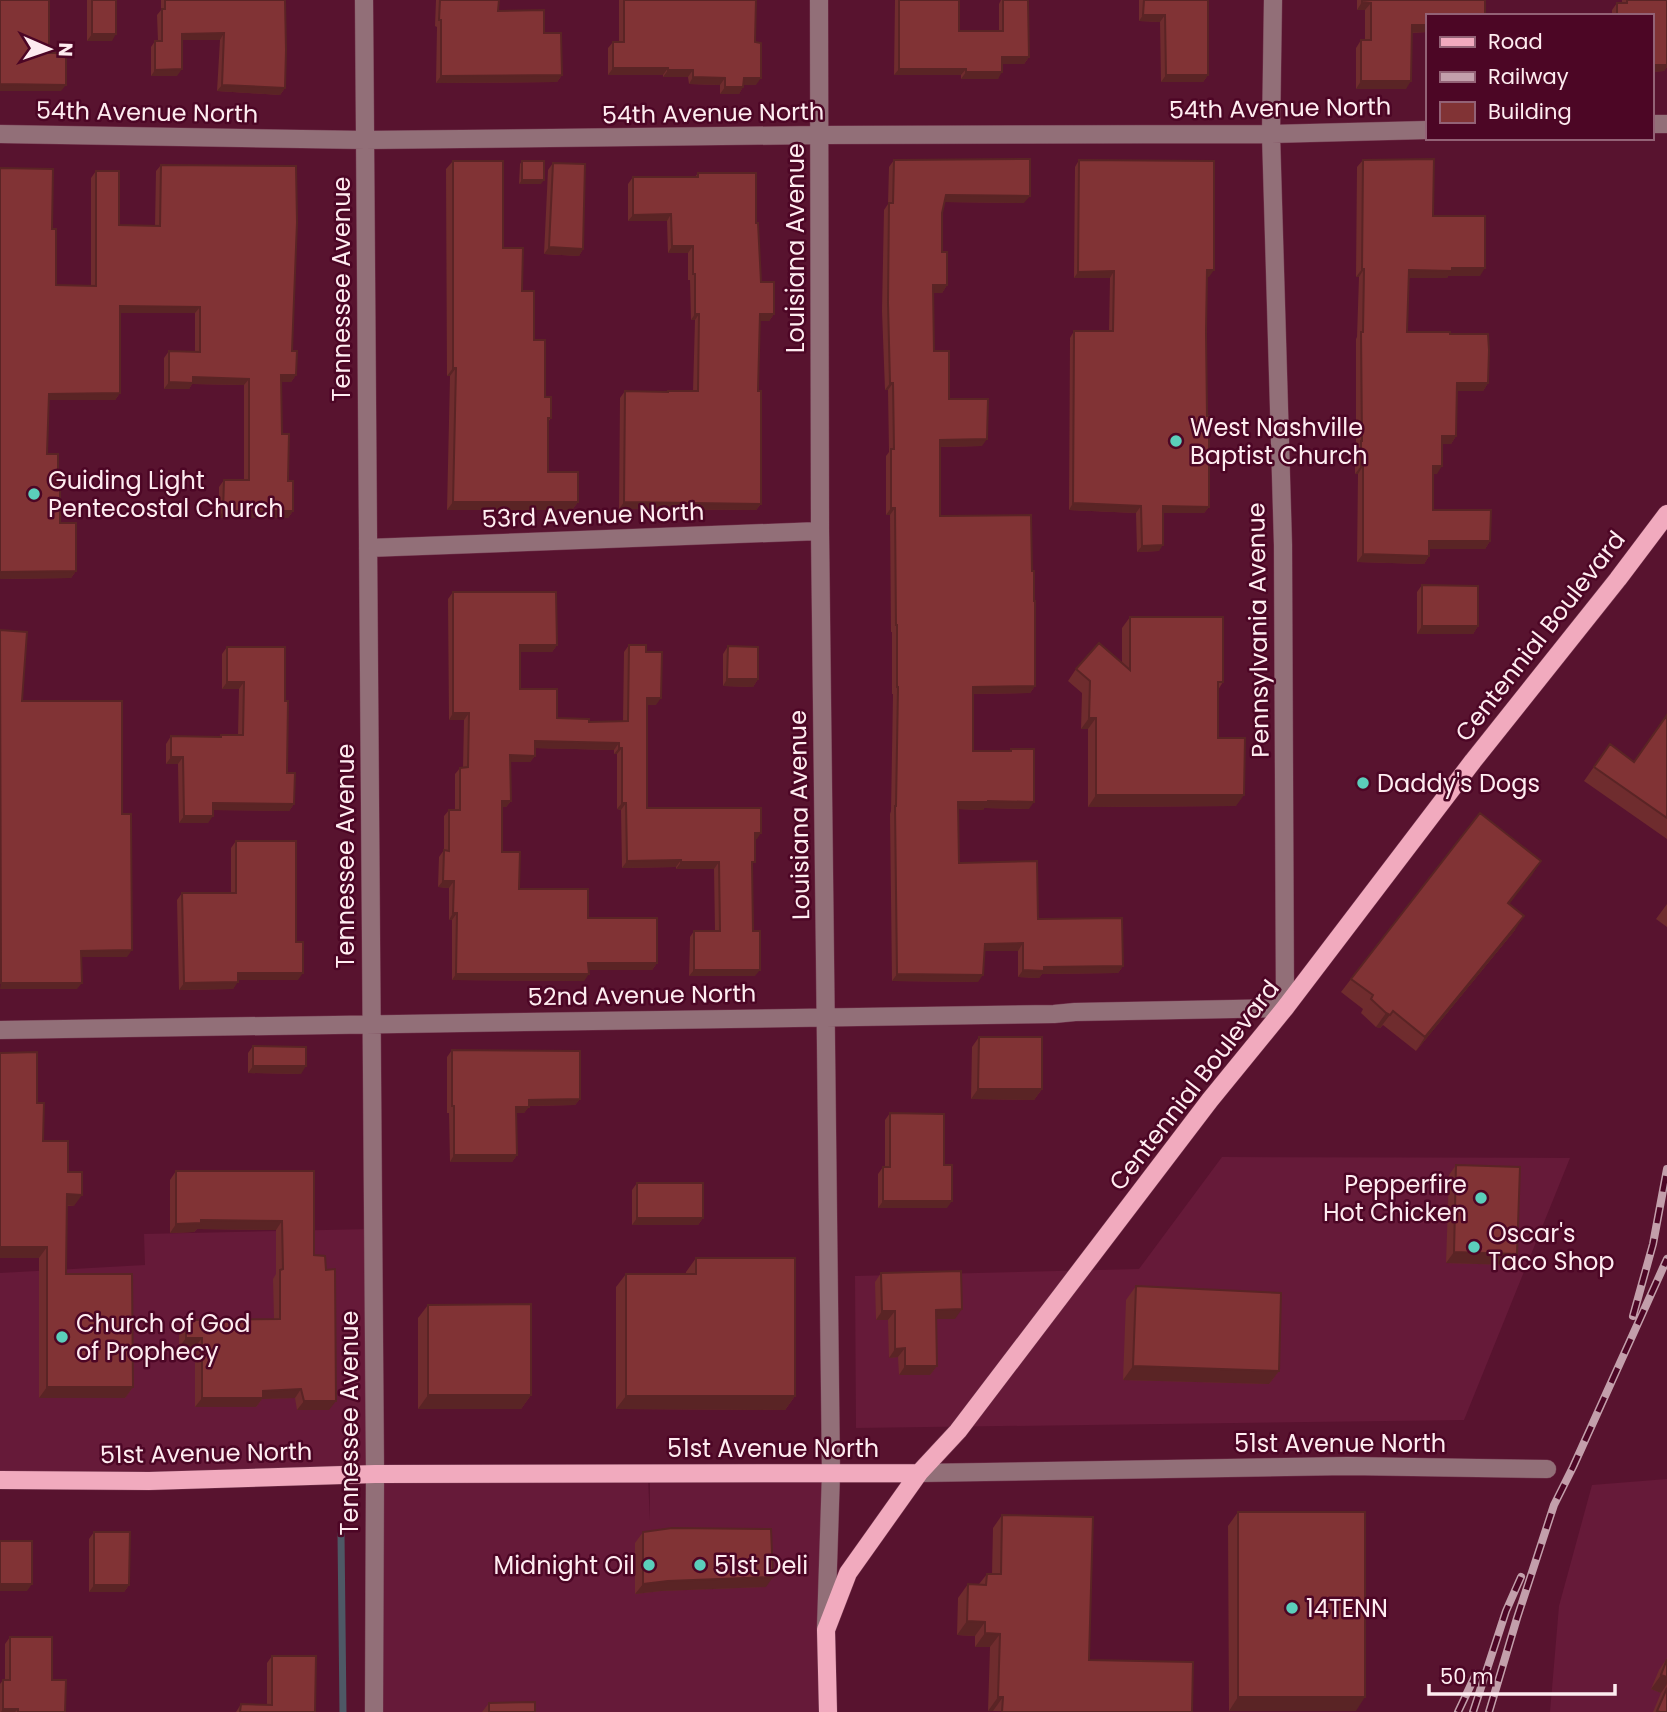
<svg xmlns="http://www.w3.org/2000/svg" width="1667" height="1712" font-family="Poppins,sans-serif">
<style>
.built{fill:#661a39}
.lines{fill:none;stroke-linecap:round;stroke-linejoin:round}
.stream{stroke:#4e5865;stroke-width:7}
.minor-casing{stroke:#73364e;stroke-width:19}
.major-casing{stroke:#73364e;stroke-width:19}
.minor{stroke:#926f78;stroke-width:18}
.major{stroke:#f1aabe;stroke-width:18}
.rail-casing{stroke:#c39fab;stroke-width:8}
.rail{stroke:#4c0625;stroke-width:5;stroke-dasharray:16;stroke-linecap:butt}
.wall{fill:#6f2c2e}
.shaded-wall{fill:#5a2425}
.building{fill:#813335;stroke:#5a2425;stroke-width:2}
.poi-dot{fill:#5bcebb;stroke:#4c0625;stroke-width:2.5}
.labels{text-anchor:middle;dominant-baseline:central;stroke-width:5;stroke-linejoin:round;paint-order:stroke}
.street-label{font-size:24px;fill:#feecf0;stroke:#4c0625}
.poi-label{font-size:24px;fill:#feecf0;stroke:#4c0625;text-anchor:start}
</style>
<rect width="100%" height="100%" fill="#58132f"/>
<path class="built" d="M1222,1157L1570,1158L1464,1420L856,1428L855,1276L1139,1269Z
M373,1229L375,1474L648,1479L650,1521V1480L829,1482L837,1712H376L374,1474L0,1479V1273L145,1265L144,1234Z
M1667,1479V1712H1550L1559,1606L1592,1485Z"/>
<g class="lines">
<path class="stream" d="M341,1534L343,1712"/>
<g class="minor-casing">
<path id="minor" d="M364,0L375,1474L374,1712
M819,0L820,531L831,1473L826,1627
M1651,124H1667
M0,134L365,140L820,135L1271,134L1427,130
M368,548L820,531
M0,1030L1054,1014L1075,1012L1285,1008L1283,545L1271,134L1273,0
M919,1473L1348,1466L1547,1469"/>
</g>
<g class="major-casing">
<path id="major" d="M0,1480L149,1481L375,1474L919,1473
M828,1712L826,1630L848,1573L919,1473L958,1431L1210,1100L1285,1008L1473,761L1618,579L1667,514"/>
</g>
<use href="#minor" class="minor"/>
<use href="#major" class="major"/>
<g class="rail-casing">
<path id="rail" d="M1633,1316L1653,1244L1667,1169
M1458,1712L1476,1674
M1473,1712L1506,1611L1521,1577
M1489,1712L1517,1618L1554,1505L1573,1467L1667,1259"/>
</g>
<use href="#rail" class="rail"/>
</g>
<path class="wall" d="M87,0H116L112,41H87Z
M161,0H285V88L280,95L217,91L220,40H182L177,76H151V47L155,41H158L157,15L161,10Z
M436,0H499L498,11L544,33L562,75L557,82L436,83L437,27L435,26Z
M619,0H756V85H744L739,94H720V85L689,84L688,77H663V75H608V48L613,42H619Z
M895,0H959V31H999V4L1001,0H1003L1029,57L1024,64H1002L998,79H961V75H894Z
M1139,0H1208V75L1203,82H1161L1160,22L1139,21Z
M1357,0H1485L1427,16V32L1412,33L1406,89H1356V48L1361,40H1365V10H1357Z
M1622,0H1667V67L1664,71L1651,72V16H1612V10L1617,3H1622Z
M894,160L1024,203L944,202L942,213V252L947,285L942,293H933L934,351L949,399L982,446L940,447V516L1032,571L1035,686L1030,693L973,694V751H1009L1011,749L1029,809L984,808L983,810L958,809L959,863L1038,919L1123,966L1118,973L1042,974L1039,978L1018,977V951H985L978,982L892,981L890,814L891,811L893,694H892V632H891L890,515H886V456L889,452L888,390H885L882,311L884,210L888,204L889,167Z
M1079,160L1209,277H1207L1206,332L1209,507L1204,513H1163L1159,551L1137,552L1136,513L1069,510L1070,338L1074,331H1109L1110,278H1074L1075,167Z
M1363,160L1433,216L1480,276H1448L1447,278H1408L1407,332L1450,334L1488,383L1483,391H1457L1456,436L1451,444H1442L1437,474H1433V510L1490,541L1485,549H1429V556L1424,564L1357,562L1358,474H1355V449L1356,447V339L1357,337L1359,277H1356L1357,167Z
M453,161L503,248L522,291L551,418L548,422V472L578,502L572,510H447L450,376H447L446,169Z
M522,161L541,184H519L520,164Z
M553,163L583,249L579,256L544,254L548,170Z
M161,165L292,351L296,375L291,382H281L282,434L293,511L288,518H219V487L224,480H244V385L192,384L189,389H164V358L169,351H195V313H120V393L115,400H48L47,454L58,485L60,523L76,571L71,578L0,579V168L52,229L56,285H91V178L96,171L119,225L155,226L156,171Z
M698,173L756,223L761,282L774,314L769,321H760L758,391L761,504L756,510L619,509L620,398L625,391L667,392L668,391H693L695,320H691L690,280H688V253H668L667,221H628V184L633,177H695Z
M1422,585L1478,626L1473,634H1417V592Z
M453,592L557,645L552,652H520V689L557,718L589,722L623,721L624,652L629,645L646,652L656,705H647V808L757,839H755L752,866L755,976H689L690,937L694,931H715L714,869H676V867L622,868L621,810L617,809V754H614V750L535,748V756L530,762H510L511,801L506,807H502V852L519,889L588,918L657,963L652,970H589L584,981L452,980V920H449V888L438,887L439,857L444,850V816L449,810H455V774L460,768H463L464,720H449L448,599Z
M1130,617L1223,682L1218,690V738L1236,806L1088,807V729H1081L1082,693L1068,681L1076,669L1122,663V628Z
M728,646L758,679L753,687L723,686V654Z
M227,647L285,701L287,773L294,804L289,811L213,810L208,823H179L178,764H166V744L171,736L220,737L221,735H238L239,689H222V654Z
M1667,714V839L1584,781L1610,744L1634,762Z
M236,841L296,942L298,980H238L233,989L179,990L177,900L182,893H231V848Z
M1541,861L1509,904L1515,930L1416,1051L1383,1025L1380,1028L1376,1027L1361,1013L1363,1009L1341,992L1351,979Z
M1667,904V927L1656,919Z
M979,1037L1042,1089L1034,1100L971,1099L972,1047Z
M253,1046L301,1074L248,1073V1053Z
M452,1050L580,1099L575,1105L529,1106L524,1113H516L517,1155L512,1162H450L449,1113H447V1057Z
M0,1053L37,1103L43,1141L68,1172L74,1206H67L66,1274L133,1387L125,1398H39V1258H0Z
M890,1113L944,1165L947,1208H878V1174L883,1167H885V1120Z
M1456,1165L1510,1265L1446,1263L1449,1175Z
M176,1171H314V1255L329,1410H297L295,1398L262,1399L256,1407H195V1347H179V1329L186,1320L274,1319L273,1279L276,1274V1230L197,1229L194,1232L170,1233V1180Z
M637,1183L703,1218L698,1225H632V1190Z
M696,1258L795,1396L785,1410L616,1409V1287L626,1274H686V1272Z
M881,1273L955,1319H936L937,1366L930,1375H899L898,1357L889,1358L888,1320H876L875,1282Z
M1136,1286L1279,1371L1269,1384L1123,1380L1126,1300Z
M428,1305L531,1395L521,1409H418V1318Z
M1238,1512L1356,1711H1229L1228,1526Z
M1002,1515L1089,1660L1192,1712L988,1711L990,1647H975V1636L957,1635L958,1598L968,1584H979L987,1574H992L993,1528Z
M94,1532L129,1585L124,1592H89V1539Z
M643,1532L766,1587L661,1591L635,1594V1543Z
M10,1637L52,1680L65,1712H0V1684L3,1680H5V1644Z
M272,1656L315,1712H236L241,1704L267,1705V1663Z
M1667,1658V1712H1653L1661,1693L1651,1689L1659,1670Z
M489,1703L535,1712H482Z"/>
<path class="shaded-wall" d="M1362,2L1371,3L1365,10H1357Z
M1143,15H1165L1160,22L1139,21Z
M1412,25H1427V32L1406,33Z
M224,33L220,40H178L182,34Z
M92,34H116L112,41H87Z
M1002,57H1029L1024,64H998Z
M1651,65H1667V67L1664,71L1651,72Z
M613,68H668L663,75H608Z
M182,69L177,76H151L155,70Z
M899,69H966L961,75H894Z
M668,70H693L688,77H663Z
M966,72H1002L998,79H961Z
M562,75L557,82L436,83L441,76Z
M1166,75H1208L1203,82H1161Z
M693,77L725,78L720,85L689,84Z
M744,78H761L756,85H739Z
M1361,81H1411L1406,89H1356Z
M0,84L66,85L61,91H0Z
M222,85L285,88L280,95L217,91Z
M725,87H743L739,94H720Z
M522,180H544L541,184H519Z
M946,195L1030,196L1024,203L941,202Z
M671,214L667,221H628L633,215Z
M672,246H693L688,253H668Z
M549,247L583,249L579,256L544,254Z
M1452,268H1485L1480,276H1448L1447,278H1403L1409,270Z
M1362,269H1364L1359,277H1356Z
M1207,270H1214L1209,277H1203Z
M1114,271L1110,278H1074L1078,272Z
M933,285H947L942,293H928Z
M120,306L200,307L195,313H115Z
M695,314H699L695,320H691Z
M760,314H774L769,321H755Z
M453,368H456L450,376H447Z
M281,375H296L291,382H276Z
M193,377L249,379L244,385L192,384L189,389H164L169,382Z
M890,383H893L888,390H885Z
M1457,383H1488L1483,391H1451Z
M120,393L115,400H44L49,394Z
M1442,436H1456L1451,444H1437Z
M987,439L982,446L935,447L940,440Z
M1361,466H1363L1358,474H1355Z
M1433,466H1442L1437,474H1428Z
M453,502H578L572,510H447Z
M624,502L761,504L756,510L619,509Z
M1073,503L1141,506L1136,513L1069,510Z
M1163,506L1209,507L1204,513H1158Z
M891,508H895L890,515H886Z
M223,511H293L288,518H219Z
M1429,541H1490L1485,549H1424Z
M1163,545L1159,551L1137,552L1142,546Z
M1363,554L1429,556L1424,564L1357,562Z
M76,571L71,578L0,579V572Z
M1422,626H1478L1473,634H1417Z
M520,645H557L552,652H515Z
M727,679H758L753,687L723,686Z
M227,682H244L239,689H222Z
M1035,686L1030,693L968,694L973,687Z
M647,698H661L656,705H642Z
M453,713H469L464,720H449Z
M1089,718H1096L1088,729H1081Z
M535,741L619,743L614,750L530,748Z
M619,748H622L617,754H614Z
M510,755L535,756L530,762H506Z
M171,757H183L178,764H166Z
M1096,795H1244L1236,806L1088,807Z
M502,801H511L506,807H497Z
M988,801L1034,802L1029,809L984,808L983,810L953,809L958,802Z
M213,803L294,804L289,811L208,810Z
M622,803H626L621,810L617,809Z
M184,816H213L208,823H179Z
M755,833H761L757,839H750Z
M681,860L676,867L622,868L627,861Z
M1541,861L1532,875L1499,917L1508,903Z
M681,862H719L714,869H676Z
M443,881H454L449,888L438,887Z
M453,913H457L452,920H449Z
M1524,916L1515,930L1416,1051L1425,1037Z
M1023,943L1018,951H980L985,944Z
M132,950L127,957H77L81,951Z
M588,963H657L652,970H584Z
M1123,966L1118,973L1042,974L1039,978L1018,977L1023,970L1044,967Z
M694,970H760L755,976H689Z
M238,973H303L298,980H233Z
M456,974H589L584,981L452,980Z
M897,974L983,975L978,982L892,981Z
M238,982L233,989L179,990L184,983Z
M1,983H82L77,989H0Z
M1393,1011L1380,1028L1376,1027L1386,1013Z
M253,1066H306L301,1074L248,1073Z
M978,1089H1042L1034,1100L971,1099Z
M580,1099L575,1105L524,1106L529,1100Z
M516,1107H529L524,1113H512Z
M454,1155H517L512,1162H450Z
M67,1194L82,1195L74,1206L59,1205Z
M883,1201H952L947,1208H878Z
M637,1218H703L698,1225H632Z
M201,1220L282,1221L276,1230L197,1229L194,1232L170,1233L176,1224Z
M0,1247H47L39,1258H0Z
M1454,1252L1517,1254L1510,1265L1446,1263Z
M962,1309L955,1319H930L936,1310Z
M882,1311H895L888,1320H876Z
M186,1338H202L195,1347H179Z
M905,1348L898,1357L889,1358L895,1349Z
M905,1366H937L930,1375H899Z
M1133,1366L1279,1371L1269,1384L1123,1380Z
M47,1387H133L125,1398H39Z
M301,1389L295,1398L262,1399L256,1407H195L202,1398L263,1391Z
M428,1395H531L521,1409H418Z
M626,1396H795L785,1410L616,1409Z
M304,1401H336L329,1410H297Z
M773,1577L766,1587L661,1591L635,1594L643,1584L668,1581Z
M0,1584H32L27,1591H0Z
M94,1585H129L124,1592H89Z
M967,1621L985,1622L975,1636L957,1635Z
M985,1633L1000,1634L990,1647H975Z
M1661,1675L1667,1677V1684L1661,1693L1651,1689Z
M998,1697H1003L993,1711H988Z
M1238,1697H1365L1356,1711H1229Z
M3,1709H18L15,1712H1Z"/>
<path class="building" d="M0,0H49V53H66V85L0,84Z
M92,0H116V34H92Z
M165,0H285L286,50L285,88L222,85L224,33L182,34V69L155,70V41H162V9H165Z
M440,0H499L498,11L544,10V33H561L562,75L441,76V20H439Z
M624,0H756L755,42L761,43V78H744L743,87H725V78L693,77V70H668V68H613V42H624Z
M899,0H959V31H1003V0H1028L1029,57H1002V72H966V69H899Z
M1144,0H1208V75H1166L1165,15H1143Z
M1362,0H1485V16H1427V25H1412L1411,81H1361V40H1371V3L1362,2Z
M1627,0H1667V65H1651V16H1617V3H1627Z
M1030,159V196L946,195L942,213V252H947V285H933L934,351H949V399H988L987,439L940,440V516L1031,515L1032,571H1034V601H1035V686L973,687V751H1011V749H1034V802L988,801V802H958L959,863L1037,861L1038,919L1122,918L1123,966L1044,967V971L1023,970V943L985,944L983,975L897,974L895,806H896L898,687H897V625H896L895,508H891V449H894L893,383H890L888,303L889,203H893L894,160Z
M1434,159L1433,216H1485V268H1452V271L1409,270L1407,332H1450V334H1488L1489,350L1488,383H1457L1456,436H1442V466H1433V510H1491L1490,541H1429V556L1363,554V466H1361V441H1362L1361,332H1363L1364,269H1362L1363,160Z
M1079,160L1214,161V270H1207L1206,332L1207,416H1209V507L1163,506V545L1142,546L1141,506L1073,503L1074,331H1113L1114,271L1078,272Z
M453,161H503V248H523L522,291H534V340H545V397H551V418H548V472H578V502H453L456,368H453Z
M522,161H544V180H522Z
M553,163L585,164L583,249L549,247Z
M161,165L296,166L297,222L292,351H297L296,375H281L282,434H289L288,481H293V511H223L224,480H249V379L193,377V383L169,382V351L200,352V307L120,306V393L49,394L47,454H58V485H60V523H76V571L0,572V168L53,169L52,229H56V285L96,286V171H119V225L160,226Z
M698,173H756V223H758L761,282H774V314H760L758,391H761V504L624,502L625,391L668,392V391H698L699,314H695V274H693V246H672L671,214L633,215V177H698Z
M1422,585L1478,586V626H1422Z
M453,592H556L557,645H520V689H557V718L589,719V722L628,721L629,645H646V652H662L661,698H647V808H761V833H755V862H752L753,931H760V970H694V931H720L719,862H681V860L627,861L626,803H622V748H619V743L535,741V756L510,755L511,801H502V852H520L519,889H588V918H657V963H588L589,974H456L457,913H453L454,881H443L444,850L449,851V810H460V768L468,767L469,713H453Z
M1130,617H1223V682H1218V738H1245L1244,795H1096V718H1089L1090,681L1076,669L1099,643L1130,670Z
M0,630L27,632L22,701H122V814H131L132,950L81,951L82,983H1Z
M728,646L758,647V679H727Z
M227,647H285V701H288L287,773H295L294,804L213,803V816H184L183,757H171V736L221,737V735H243L244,682H227Z
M1667,715V818L1594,767L1610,744L1634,762Z
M1480,813L1541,861L1508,903L1524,916L1425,1037L1393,1011L1390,1015L1386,1013L1371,999L1373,995L1351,979Z
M236,841H296V942H303V973H238V982L184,983L182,893H236Z
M979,1037H1042V1089H978Z
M253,1046L306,1047V1066H253Z
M452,1050L580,1051V1099L529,1100V1107H516L517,1155H454V1106H452Z
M37,1052V1103H44L43,1141H68V1172H82V1195L67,1194L66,1274H132L133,1387H47V1247H0V1053Z
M890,1113L944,1114V1165H952V1201H883V1167H890Z
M1456,1165L1520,1167L1517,1254L1454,1252Z
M176,1171H314V1255L325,1256L326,1270L335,1269L336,1401H304L301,1389L263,1391V1398H202V1338H186V1320L280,1319V1270L283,1269L282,1221L201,1220V1223L176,1224Z
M637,1183H703V1218H637Z
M696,1258H795V1396H626V1274H696Z
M961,1271L962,1309L936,1310L937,1366H905V1348L895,1349V1311H882L881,1273Z
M1136,1286L1281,1293L1279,1371L1133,1366Z
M531,1304V1395H428V1305Z
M1238,1512H1365V1697H1238Z
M1002,1515L1093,1517L1089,1660L1193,1662L1192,1712H1002L1003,1697H998L1000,1634L985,1633V1622L967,1621L968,1584L986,1585L987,1574H1001Z
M672,1528L771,1529L773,1577L668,1581L643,1584V1532Z
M94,1532H130L129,1585H94Z
M0,1541H32V1584H0Z
M10,1637H52V1680H66L65,1712H18V1709H3V1680H10Z
M272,1656H316L315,1712H240L241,1704L272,1705Z
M1667,1659V1677L1661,1675Z
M1667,1688V1712H1660L1657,1711Z
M535,1702V1712H489V1703Z"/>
<g class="poi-dot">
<circle cx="1176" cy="441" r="7"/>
<circle cx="34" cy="494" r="7"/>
<circle cx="1363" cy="783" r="7"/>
<circle cx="1481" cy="1198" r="7"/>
<circle cx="1474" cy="1247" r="7"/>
<circle cx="62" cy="1337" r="7"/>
<circle cx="649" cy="1565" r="7"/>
<circle cx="700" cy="1565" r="7"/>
<circle cx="1292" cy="1608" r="7"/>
</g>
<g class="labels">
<g class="street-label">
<text transform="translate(1280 108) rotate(-1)">54th Avenue North</text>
<text transform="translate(147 112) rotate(1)">54th Avenue North</text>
<text transform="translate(713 113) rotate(-1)">54th Avenue North</text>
<text transform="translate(795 248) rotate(-90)">Louisiana Avenue</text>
<text transform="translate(341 289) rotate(-90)">Tennessee Avenue</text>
<text transform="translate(593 515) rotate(-2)">53rd Avenue North</text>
<text transform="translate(1258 630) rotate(-91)">Pennsylvania Avenue</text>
<text transform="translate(1540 636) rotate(-52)">Centennial Boulevard</text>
<text transform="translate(799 815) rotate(-91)">Louisiana Avenue</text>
<text transform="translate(345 856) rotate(-90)">Tennessee Avenue</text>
<text transform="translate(642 995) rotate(-1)">52nd Avenue North</text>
<text transform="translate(1194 1085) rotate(-52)">Centennial Boulevard</text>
<text transform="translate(349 1423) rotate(-90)">Tennessee Avenue</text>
<text x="1340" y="1443">51st Avenue North</text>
<text x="773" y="1448">51st Avenue North</text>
<text transform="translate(206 1453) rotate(-1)">51st Avenue North</text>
</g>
<g class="poi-label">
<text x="1190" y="427">West Nashville<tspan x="1190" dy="28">Baptist Church</tspan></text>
<text x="48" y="480">Guiding Light<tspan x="48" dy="28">Pentecostal Church</tspan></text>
<text x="1377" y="783">Daddy's Dogs</text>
<text x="1467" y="1184" text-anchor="end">Pepperfire<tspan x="1467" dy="28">Hot Chicken</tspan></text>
<text x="1488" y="1233">Oscar's<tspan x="1488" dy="28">Taco Shop</tspan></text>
<text x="76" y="1323">Church of God<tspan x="76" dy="28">of Prophecy</tspan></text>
<text x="635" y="1565" text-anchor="end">Midnight Oil</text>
<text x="714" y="1565">51st Deli</text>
<text x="1306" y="1608">14TENN</text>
</g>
</g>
<rect x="1426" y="14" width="228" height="126" fill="#4c0625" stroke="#936276" stroke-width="2"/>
<rect x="1440" y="37" width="35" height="10" fill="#f1aabe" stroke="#936276" stroke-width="2"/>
<text x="1488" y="49" font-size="21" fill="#feecf0">Road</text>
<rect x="1440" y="72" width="35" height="10" fill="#c39fab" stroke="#936276" stroke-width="2"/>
<text x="1488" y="84" font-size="21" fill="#feecf0">Railway</text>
<rect x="1440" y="102" width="35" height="21" fill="#813335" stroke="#936276" stroke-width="2"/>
<text x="1488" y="119" font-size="21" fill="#feecf0">Building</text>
<g transform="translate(49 49) rotate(92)" stroke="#4c0625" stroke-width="5" paint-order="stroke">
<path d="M0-5L12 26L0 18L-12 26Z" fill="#feecf0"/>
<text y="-10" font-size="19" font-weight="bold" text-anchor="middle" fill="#feecf0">N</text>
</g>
<path d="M1429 1684v10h186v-10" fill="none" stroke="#feecf0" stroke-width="3.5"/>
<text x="1440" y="1684" font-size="21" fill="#feecf0" stroke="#4c0625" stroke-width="5" paint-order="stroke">50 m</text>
</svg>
